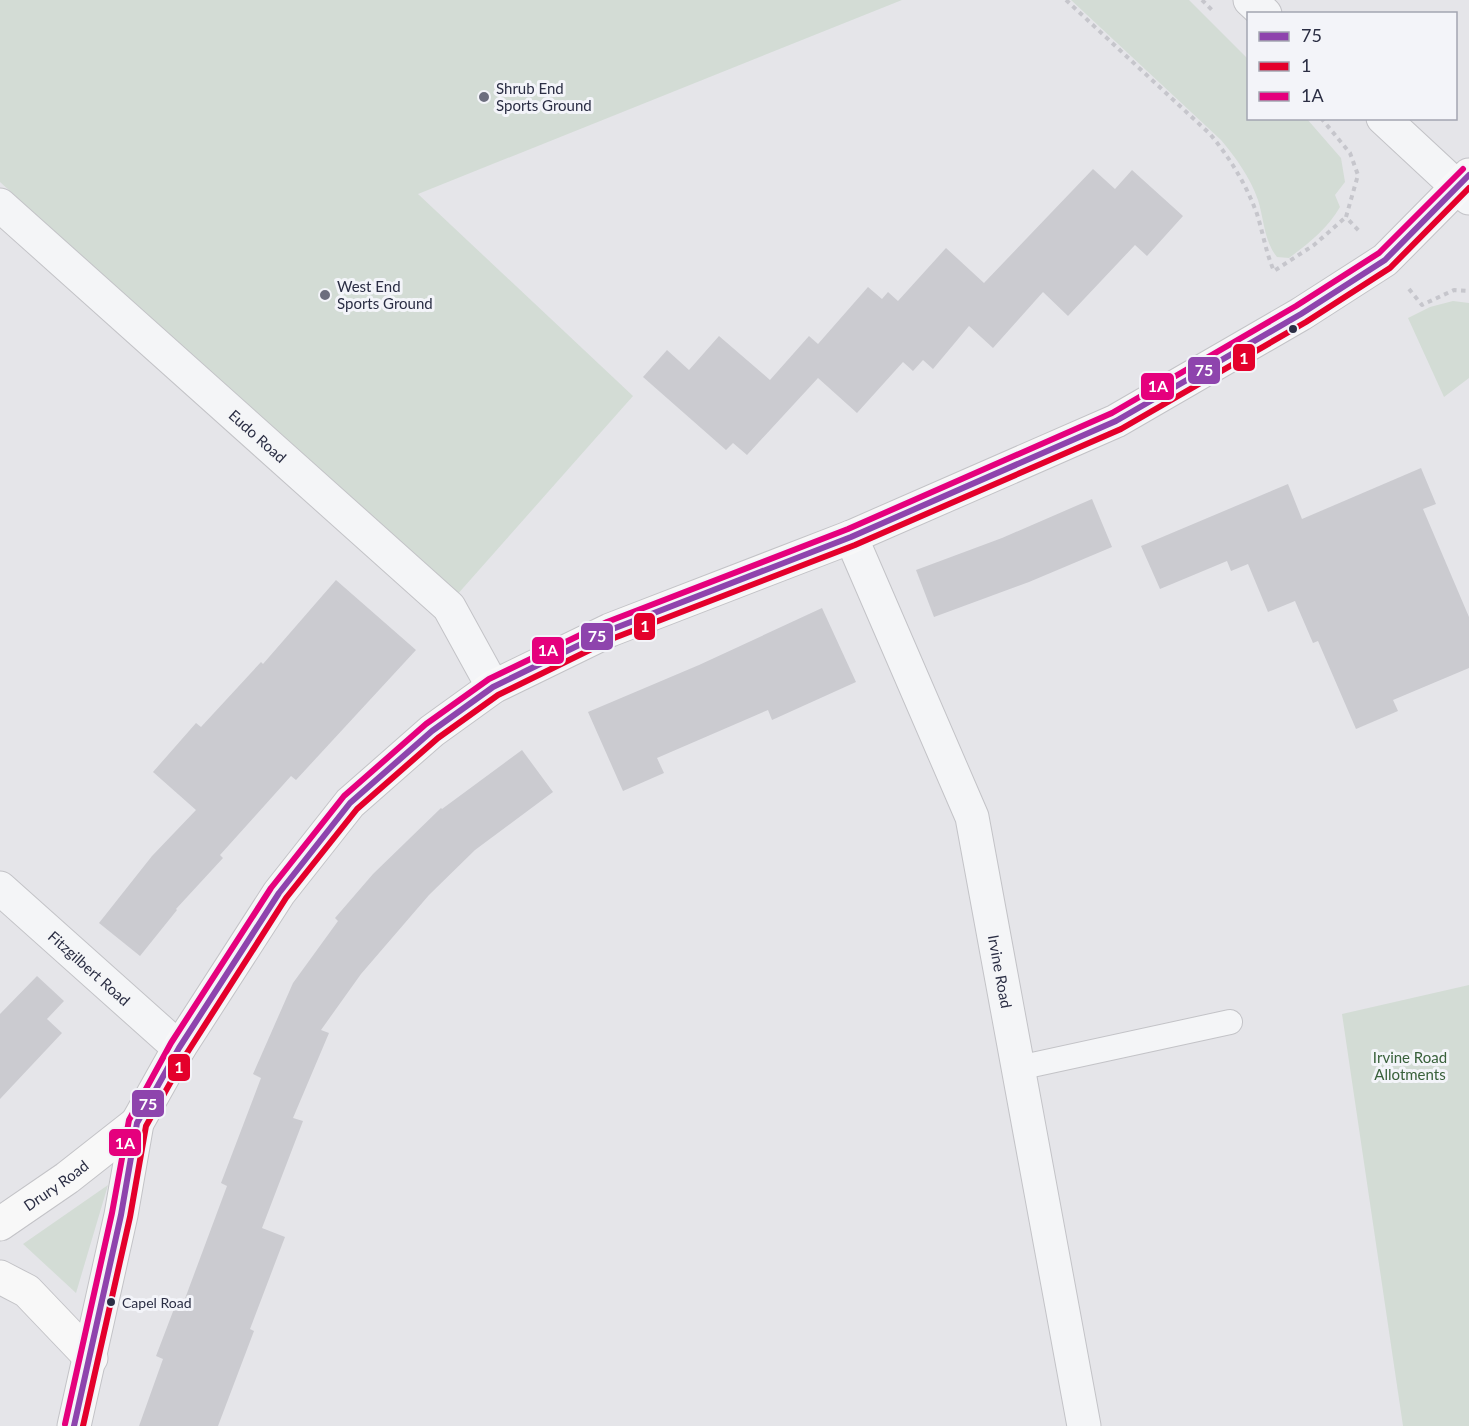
<svg xmlns="http://www.w3.org/2000/svg" width="1469" height="1426" font-family="Lato,sans-serif">
<style>
.green{fill:#d3dcd5}
.building{fill:#cbcbd0}
.lines{fill:none;stroke-linecap:round;stroke-linejoin:round}
.service-casing{stroke:#c3c3c7;stroke-width:26}
.minor-casing{stroke:#c3c3c7;stroke-width:35}
.tertiary-casing{stroke:#c3c3c7;stroke-width:35}
.secondary-casing{stroke:#c3c3c7;stroke-width:35}
.path{stroke:#c6c6cc;stroke-width:4;stroke-dasharray:4.5 4.5;stroke-linecap:butt}
.service{stroke:#f4f5f7;stroke-width:24}
.minor{stroke:#f4f5f7;stroke-width:33}
.tertiary{stroke:#f4f5f7;stroke-width:33}
.secondary{stroke:#f8f8f8;stroke-width:33}
.bus-1-casing{stroke:#f3f4f9;stroke-width:10}
.bus-2-casing{stroke:#f3f4f9;stroke-width:10}
.bus-3-casing{stroke:#f3f4f9;stroke-width:10}
.bus-1{stroke:#8e44ad;stroke-width:6}
.bus-2{stroke:#e4002b;stroke-width:6}
.bus-3{stroke:#e5007d;stroke-width:6}
.poi-dot{fill:#6c6e7e;stroke:#f3f4f9;stroke-width:2}
.bus-dot{fill:#2b2e44;stroke:#f3f4f9;stroke-width:2}
.labels{text-anchor:middle;dominant-baseline:central;stroke-width:6;stroke-linejoin:round;paint-order:stroke}
.bus-label{font-size:14px;fill:#2b2e44;stroke:#f3f4f9;text-anchor:start}
.poi-label{font-size:15px;fill:#2b2e44;stroke:#f3f4f9;text-anchor:start}
.street-label{font-size:15px;fill:#2b2e44;stroke:#f3f4f9}
.park-label{font-size:15px;fill:#38603a;stroke:#f3f4f9}
.line-badge{stroke:#f3f4f9;stroke-width:2}
.badge-label{font-size:16px;text-anchor:middle;font-weight:bold;fill:#fff}
</style>
<rect width="100%" height="100%" fill="#e5e5e9"/>
<path class="green" d="M0,0H902L418,194L633,396L456,596L0,182Z
M1071,0H1189L1248,59V118L1307,119L1341,158L1345,182L1335,195L1340,207C1328,228 1308,244 1289,258L1277,257C1264,241 1264,219 1258,200C1250,177 1236,158 1221,140Z
M1453,301L1469,303V378L1444,397L1408,318L1430,307Z
M1469,985V1426H1403L1342,1014Z
M108,1185L76,1293L23,1244Z"/>
<path class="building" d="M1093,169L1115,189L1132,170L1183,216L1147,256L1135,245L1068,316L1043,292L993,348L969,326L933,369L923,360L913,371L903,362L857,413L818,378L747,455L733,443L726,450L643,377L667,350L689,370L719,336L770,380L809,336L818,344L868,287L882,299L888,292L898,301L946,248L984,283Z
M1421,468L1436,504L1423,509L1469,617V668L1393,700L1398,711L1356,729L1318,641L1313,643L1295,601L1268,612L1248,564L1231,571L1227,561L1160,589L1141,546L1288,484L1302,519Z
M1092,499L1112,547L1029,582L934,617L916,570L1002,538Z
M336,580L416,650L296,780L291,776L220,855L223,858L176,909L177,910L140,956L99,923L152,856L196,810L153,772L196,723L201,727L261,662L263,664Z
M822,608L856,682L772,720L768,710L657,758L664,773L623,791L588,712L699,665Z
M522,750L553,792L475,850L429,895L361,974L321,1030L329,1033L293,1118L303,1121L262,1228L285,1237L250,1329L254,1331L218,1426H139L163,1359L156,1356L177,1301L183,1304L227,1186L221,1183L261,1078L253,1074L293,983L338,921L335,918L373,874L441,808L442,809Z
M37,976L64,1001L47,1019L62,1033L0,1099V1014Z"/>
<g class="lines">
<g class="service-casing">
<path id="service" d="M1018,1068L1230,1022"/>
</g>
<g class="minor-casing">
<g id="minor">
<path id="s1" d="M0,205L449,607L493,687"/>
<path id="s2" d="M851,537L972,817L1084,1426"/>
<path id="s3" d="M0,888L179,1048"/>
</g>
</g>
<g class="tertiary-casing">
<path id="tertiary" d="M1250,0L1265,14
M1383,118L1469,198"/>
</g>
<g class="secondary-casing">
<g id="secondary">
<path id="s4" d="M0,1224L67,1178L137,1123"/>
<path d="M0,1277L27,1291L91,1358"/>
<path d="M74,1426L121,1215L137,1123L179,1048L279,893L350,803L432,731L493,687L610,630L851,537L1116,421L1301,314L1385,260L1469,175"/>
</g>
</g>
<path class="path" d="M1066,0L1210,134C1230,158 1246,184 1257,214C1263,233 1266,253 1274,271L1314,245L1346,217
M1202,0L1214,12
M1321,118L1350,153L1358,175L1346,217L1359,231
M1409,289L1422,305L1454,290L1469,291"/>
<use href="#service" class="service"/>
<use href="#minor" class="minor"/>
<use href="#tertiary" class="tertiary"/>
<use href="#secondary" class="secondary"/>
<g class="bus-1-casing">
<path id="bus-1" d="M74,1426L121,1215L137,1123L179,1048L279,893L350,803L432,731L493,687L610,630L851,537L1116,421L1301,314L1385,260L1469,175"/>
</g>
<g class="bus-2-casing">
<path id="bus-2" d="M83,1426L130,1217L146,1126L187,1053L286,898L357,809L438,738L498,695L614,638L855,545L1121,429L1306,322L1390,268L1469,188"/>
</g>
<g class="bus-3-casing">
<path id="bus-3" d="M65,1424L112,1213L129,1120L171,1043L271,888L344,796L426,724L489,679L607,622L848,529L1112,413L1296,306L1379,253L1463,169"/>
</g>
<use href="#bus-1" class="bus-1"/>
<use href="#bus-2" class="bus-2"/>
<use href="#bus-3" class="bus-3"/>
</g>
<g class="poi-dot">
<circle cx="484" cy="97" r="6"/>
<circle cx="325" cy="295" r="6"/>
</g>
<g class="bus-dot">
<circle cx="1293" cy="329" r="5"/>
<circle cx="111" cy="1302" r="5"/>
</g>
<g class="labels">
<g class="bus-label">
<text x="122" y="1302">Capel Road</text>
</g>
<g class="poi-label">
<text x="496" y="88">Shrub End<tspan x="496" dy="17">Sports Ground</tspan></text>
<text x="337" y="286">West End<tspan x="337" dy="17">Sports Ground</tspan></text>
</g>
<g class="street-label">
<text stroke="none"><textPath href="#s1" startOffset="346">Eudo Road</textPath></text>
<text stroke="none"><textPath href="#s3" startOffset="120">Fitzgilbert Road</textPath></text>
<text stroke="none"><textPath href="#s2" startOffset="462">Irvine Road</textPath></text>
<text stroke="none"><textPath href="#s4" startOffset="68">Drury Road</textPath></text>
</g>
<g class="park-label">
<text x="1410" y="1057">Irvine Road<tspan x="1410" dy="17">Allotments</tspan></text>
</g>
</g>
<g class="line-badge">
<rect x="1232" y="343" width="24" height="29" rx="6" fill="#e4002b"/>
<rect x="1187" y="356" width="34" height="29" rx="6" fill="#8e44ad"/>
<rect x="1140" y="372" width="35" height="29" rx="6" fill="#e5007d"/>
<rect x="633" y="612" width="23" height="29" rx="6" fill="#e4002b"/>
<rect x="580" y="622" width="34" height="29" rx="6" fill="#8e44ad"/>
<rect x="531" y="636" width="34" height="29" rx="6" fill="#e5007d"/>
<rect x="167" y="1053" width="24" height="29" rx="6" fill="#e4002b"/>
<rect x="131" y="1089" width="34" height="29" rx="6" fill="#8e44ad"/>
<rect x="108" y="1128" width="34" height="29" rx="6" fill="#e5007d"/>
</g>
<g class="badge-label">
<text x="1244" y="364">1</text>
<text x="1204" y="376">75</text>
<text x="1158" y="392">1A</text>
<text x="645" y="632">1</text>
<text x="597" y="642">75</text>
<text x="548" y="656">1A</text>
<text x="179" y="1073">1</text>
<text x="148" y="1110">75</text>
<text x="125" y="1149">1A</text>
</g>
<rect x="1247" y="12" width="210" height="108" fill="#f3f4f9" stroke="#a3a5b1" stroke-width="1.5"/>
<rect x="1259" y="32" width="30" height="9" fill="#8e44ad" stroke="#a3a5b1" stroke-width="1.5"/>
<text x="1301" y="42" font-size="18" fill="#2b2e44">75</text>
<rect x="1259" y="62" width="30" height="9" fill="#e4002b" stroke="#a3a5b1" stroke-width="1.5"/>
<text x="1301" y="72" font-size="18" fill="#2b2e44">1</text>
<rect x="1259" y="92" width="30" height="9" fill="#e5007d" stroke="#a3a5b1" stroke-width="1.5"/>
<text x="1301" y="102" font-size="18" fill="#2b2e44">1A</text>
</svg>
